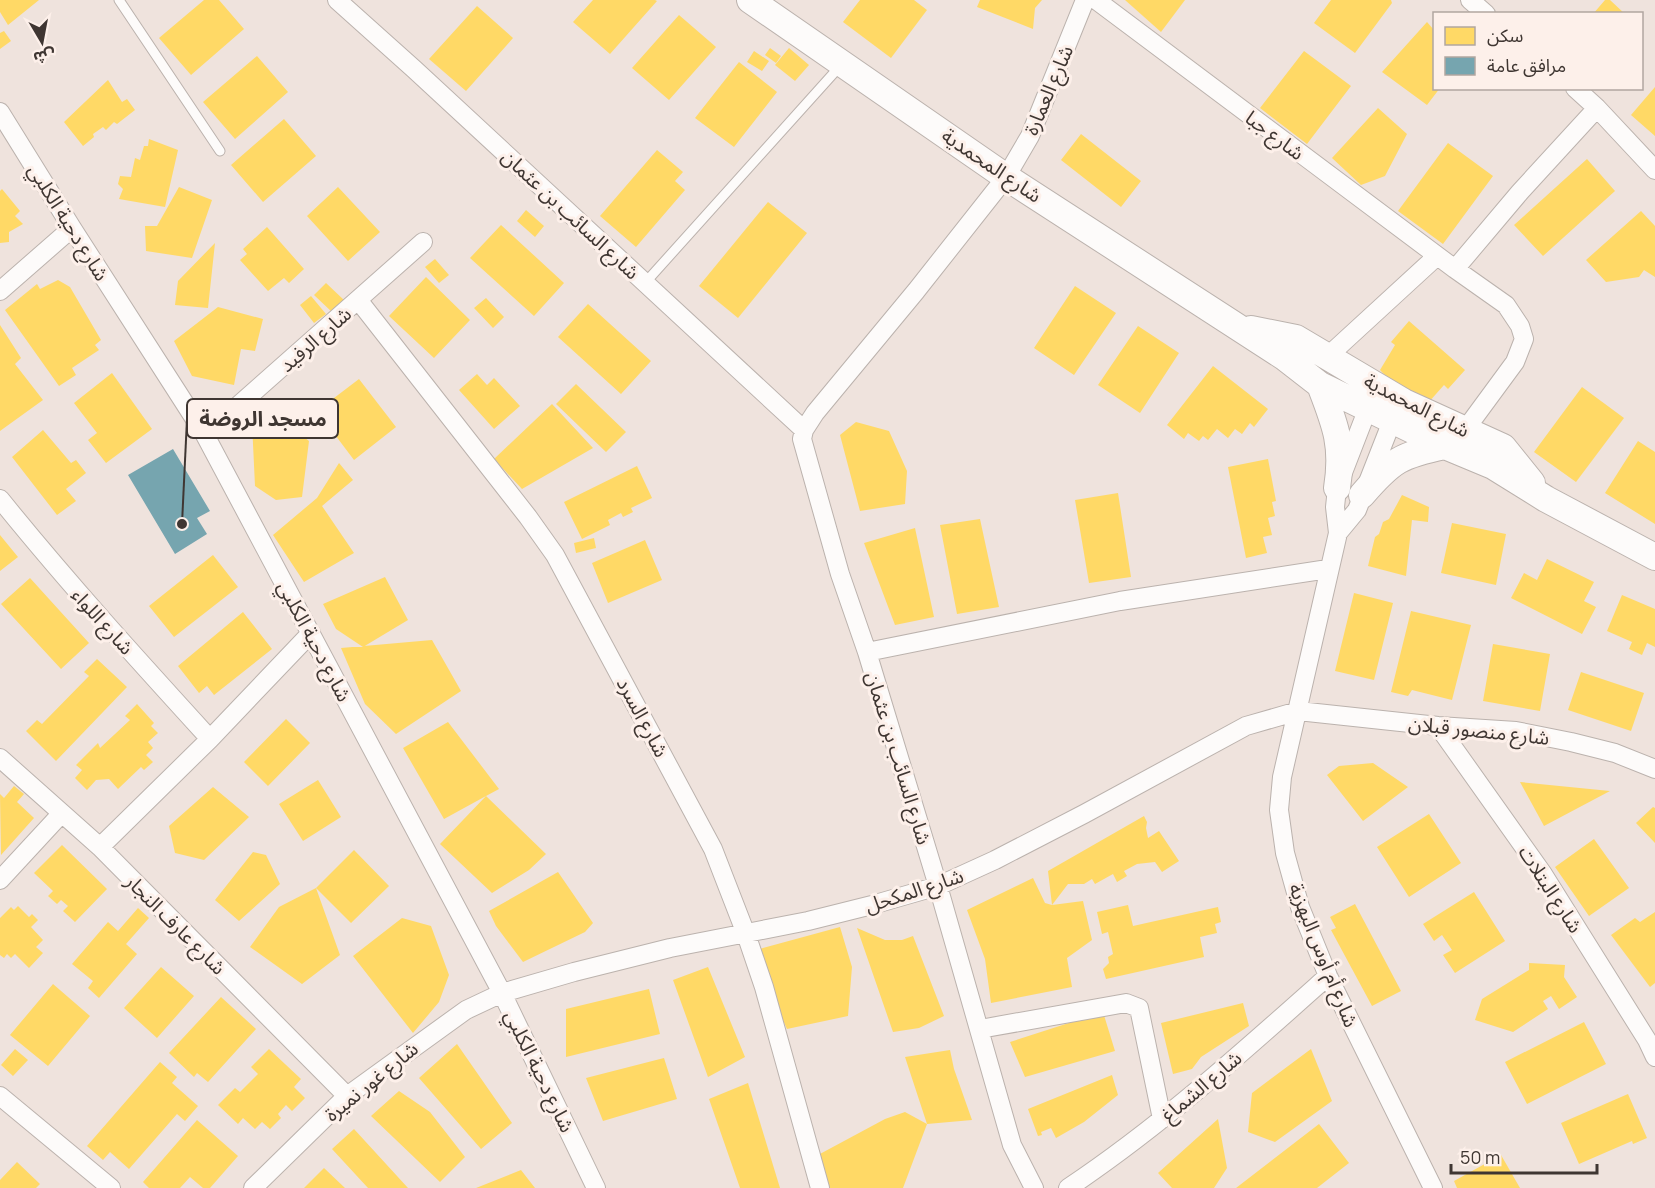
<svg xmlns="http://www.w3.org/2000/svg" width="1655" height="1188" font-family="Manrope,'Noto Sans Arabic',sans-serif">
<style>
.homes{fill:#ffd966}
.public{fill:#76a5af}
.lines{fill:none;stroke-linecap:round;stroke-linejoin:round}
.lane-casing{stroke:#bbb2ad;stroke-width:11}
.street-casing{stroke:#bbb2ad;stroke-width:20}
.secondary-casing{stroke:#bbb2ad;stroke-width:28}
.lane{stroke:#fdfbfa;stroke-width:9}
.street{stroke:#fdfbfa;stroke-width:18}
.secondary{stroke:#fdfbfa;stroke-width:26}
.labels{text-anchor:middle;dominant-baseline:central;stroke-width:6;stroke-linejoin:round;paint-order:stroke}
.street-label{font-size:20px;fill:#3f3632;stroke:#fdf0ea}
.leader{fill:none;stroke:#3f3632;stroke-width:2}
.callout-dot{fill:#3f3632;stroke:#fdf0ea;stroke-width:2}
.callout{fill:#fdf0ea;stroke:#3f3632;stroke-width:2}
.callout-label{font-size:21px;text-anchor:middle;font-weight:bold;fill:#3f3632}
</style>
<rect width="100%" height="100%" fill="#efe3dd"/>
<path class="homes" d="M0,0H39L8,25L0,12Z
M204,0H219L244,29L191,75L159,38Z
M593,0H655L657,1L610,54L573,22Z
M860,0H914L927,10L891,58L843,22Z
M980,0H1042L1035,8L1033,29L977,7Z
M1125,0H1185L1161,32Z
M1331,0H1391L1392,3L1355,53L1314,23Z
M1605,0H1610L1625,14H1593Z
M477,6L513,38L466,91L429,59Z
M679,15L716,47L669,100L632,68Z
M1427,22L1434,30V88H1440L1427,105L1382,72Z
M4,31L11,41L0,49V33Z
M770,48L781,56L776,63L765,55Z
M789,48L809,65L795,81L775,65Z
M754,51L769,61L762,71L747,62Z
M1304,51L1351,86L1307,144L1260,108Z
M257,56L288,92L235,139L203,102Z
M739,62L777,92L734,147L695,118Z
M108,80L122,102L127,99L135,110L117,124L114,122L106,130L103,127L93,134L94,137L83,146L64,122Z
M1655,87V136L1631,115Z
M1378,108L1407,134L1385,176L1361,185L1332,158Z
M284,119L316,156L263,202L231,165Z
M1081,134L1141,181L1121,207L1061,160Z
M149,139L178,150L165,207L119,199L123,189L118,184L120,176L131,177L135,158L140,160L144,146H148Z
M1448,143L1493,176L1443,244L1398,211Z
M657,150L683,172L675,181L685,190L636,247L600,216Z
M1587,159L1615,191L1543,256L1514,225Z
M179,187L212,200L192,258L146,251L145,226H157Z
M338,187L380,232L348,261L307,216Z
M2,189L20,211L15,216L23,224L9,232V242L0,243V191Z
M768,202L807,233L738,318L699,286Z
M526,210L544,226L535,237L517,221Z
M1641,211L1655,226V277L1644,270L1639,277L1606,282L1586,260Z
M501,225L564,283L534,316L470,258Z
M267,227L304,269L289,283L284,278L268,291L240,260L247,254L243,249Z
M215,243L208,308L175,305L178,281Z
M435,259L449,275L439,283L425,267Z
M426,277L470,320L434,358L389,316Z
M58,280L70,287L101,340L95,345L99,350L72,368L76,375L59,386L5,310L37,284L40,289Z
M326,283L345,301L333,313L314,295Z
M1075,286L1116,313L1074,375L1034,348Z
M311,296L326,314L314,323L300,305Z
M486,298L504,317L493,328L474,308Z
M588,304L651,361L621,394L558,337Z
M218,307L263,319L255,351L241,349L234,385L192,376L174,341Z
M1409,321L1465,370L1448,389L1444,385L1428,403L1400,391L1380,370L1395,345L1391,342Z
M0,325L21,358L15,364L43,400L0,431Z
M1138,326L1179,353L1140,413L1098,385Z
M1213,366L1268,409L1254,427L1250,423L1242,434L1235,429L1228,438L1217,429L1208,440L1203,436L1199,441L1188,433L1184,439L1167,425Z
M112,373L152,429L106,463L88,440L97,433L74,403Z
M477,374L487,385L494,378L520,406L494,429L459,390Z
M359,379L396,427L354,460L317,411Z
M576,384L626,432L606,452L556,404Z
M1582,387L1624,418L1576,482L1534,452Z
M552,404L593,448L522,489L494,459Z
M281,419L309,441L302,497L276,500L255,486L252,423Z
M856,422L889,431L907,471L905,504L860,511L840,435Z
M43,430L71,463L76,460L86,473L66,489L76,501L57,515L12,457Z
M1638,441L1655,452V524L1605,493Z
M1268,459L1276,501L1272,502L1275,516L1268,518L1272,535L1263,537L1267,553L1246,558L1228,467Z
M339,463L353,480L322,506L354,553L304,582L273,535L317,498Z
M637,466L652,498L631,508L633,512L623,517L621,513L608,520L610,525L582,539L564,502Z
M1118,493L1131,577L1089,583L1075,500Z
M1402,495L1429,507L1428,522L1412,520L1406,576L1368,566L1375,537L1379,534L1383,522L1389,519Z
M980,519L999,607L957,614L940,525Z
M1452,523L1506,534L1496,585L1441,573Z
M915,528L934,617L895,625L864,543Z
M0,535L18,557L0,571Z
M594,538L596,548L576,553L574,543Z
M645,540L662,580L608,603L592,563Z
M213,555L238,587L174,637L149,606Z
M1547,559L1594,582L1584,601L1596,607L1582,634L1511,598L1524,573L1537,580Z
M385,577L408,620L363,647L336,629L323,604Z
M30,578L89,643L61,669L1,604Z
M1354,593L1393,603L1374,680L1335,671Z
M1622,595L1655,609V647L1647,643L1642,655L1629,649L1632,642L1607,631Z
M1411,611L1471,625L1452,700L1412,690L1408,696L1391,692Z
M243,612L272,649L214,695L207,686L199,693L178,666Z
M432,640L461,691L396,734L365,704L341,648Z
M1493,644L1550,654L1540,711L1483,701Z
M97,659L127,687L56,761L26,731L37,720L42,724L89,676L84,672Z
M1581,672L1644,693L1631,731L1568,710Z
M137,704L154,723L151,726L158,733L148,742L153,748L146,755L153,762L144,770L141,767L118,789L109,779L96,780L87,790L75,778L82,770L76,765L98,743L100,748L130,720L125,716Z
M286,719L310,743L268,786L244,762Z
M448,722L499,789L486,796L546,854L529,870L492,893L440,844L486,796L444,819L403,748Z
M1373,763L1408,787L1363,821L1327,775L1339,766Z
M318,780L341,817L303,841L279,804Z
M1520,782L1610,791L1544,826Z
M14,786L24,794L17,802L34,818L1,855L0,794L4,798Z
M213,787L249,817L204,860L175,853L169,826Z
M1653,807L1655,808V843L1636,823Z
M1429,814L1461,863L1409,897L1377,847Z
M1144,816L1147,822L1146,828L1148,838L1159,831L1179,861L1162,872L1155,862L1137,864L1124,871L1127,876L1117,882L1113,874L1095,884L1092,879L1084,884H1068L1052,905L1048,871Z
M1594,839L1629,888L1589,916L1555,867Z
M62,845L107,889L75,922L63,911L68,906L61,900L57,904L48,896L53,891L34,873Z
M354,850L389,886L351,923L316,888Z
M253,852L266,855L280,884L239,921L215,900Z
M558,872L593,923L585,932L523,962L496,926L489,911Z
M1033,878L1045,903L1052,905L1083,901L1092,940L1067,958L1072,987L991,1003L985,959L967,910Z
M316,888L340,955L302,984L250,947L279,907Z
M1474,892L1505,941L1455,973L1443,955L1452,950L1442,935L1434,941L1423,924Z
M1355,904L1401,991L1372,1006L1331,930L1336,928L1330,917Z
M1128,905L1133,926L1218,907L1221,922L1215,924L1217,933L1200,937L1204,957L1106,979L1103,969L1109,963L1108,957L1113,954L1108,932L1102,934L1097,912Z
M18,906L29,917L32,914L38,920L31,927L43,940L36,947L43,953L29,968L15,954L11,958L7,954L4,958L0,955V918L11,907L14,910Z
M138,908L149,918L126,944L137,954L99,998L88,988L93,981L72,964L108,922L118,931Z
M1655,912V983L1650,987L1611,935L1635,918L1640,922Z
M402,918L431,926L449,975L439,1002L413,1033L353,956Z
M840,927L852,967L848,1016L787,1029L761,972L756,950Z
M857,928L885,940H902L913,936L944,1016L919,1028L893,1032Z
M1529,963L1565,965L1564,977L1577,997L1559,1009L1551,996L1543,1001L1548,1009L1513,1032L1475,1020L1482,999L1529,970Z
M161,967L194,996L157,1038L124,1008Z
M708,967L745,1057L708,1077L673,980Z
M53,984L90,1016L48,1066L10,1035Z
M649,989L660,1034L566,1057V1009Z
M221,997L256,1029L208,1082L197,1073L194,1077L169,1053Z
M1243,1003L1249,1026L1201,1057L1192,1069L1173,1074L1161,1023Z
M1103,1012L1115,1051L1025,1077L1010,1042Z
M1584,1022L1606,1064L1527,1104L1505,1062Z
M457,1044L512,1123L481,1149L419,1078Z
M15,1049L28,1060L13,1076L1,1065Z
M269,1049L301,1079L294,1087L305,1098L292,1111L286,1105L278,1114L281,1118L270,1129L262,1122L255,1129L243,1118L238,1124L218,1105L235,1088L240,1092L258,1074L251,1067Z
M1311,1049L1332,1101L1275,1142L1248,1132L1252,1093Z
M950,1050L954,1069L972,1120L927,1124L905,1057Z
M664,1058L677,1099L603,1121L586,1078Z
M160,1062L177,1077L172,1083L198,1106L185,1121L177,1114L129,1169L110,1152L103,1160L87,1146Z
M1112,1075L1118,1095L1084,1122L1056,1138L1051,1128L1041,1132L1042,1135L1038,1136L1028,1109Z
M748,1083L780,1188H740L709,1099Z
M399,1091L430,1112L465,1157L440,1182L371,1116Z
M1628,1094L1647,1138L1633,1144L1632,1141L1579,1164L1561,1123Z
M905,1112L927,1124L903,1188H827L818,1155L885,1119Z
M1218,1119L1227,1168L1214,1188H1172L1158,1173Z
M197,1120L238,1156L210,1188H203L190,1177L180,1188H149L143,1182Z
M1319,1124L1349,1163L1317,1188H1236Z
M354,1129L408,1188H368L332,1149Z
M1501,1155L1520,1188H1457L1454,1181Z
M17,1162L40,1184L36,1188H0V1180Z
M324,1168L345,1188H304Z
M521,1170L535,1188H476Z"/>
<path class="public" d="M173,449L210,511L197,518L207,534L175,554L128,475Z"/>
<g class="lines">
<g class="lane-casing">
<path id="lane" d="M119,0L220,151
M645,283L841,65"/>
</g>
<g class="street-casing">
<path id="street" d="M337,0L414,69L804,430
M1096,0L1455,269L1506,305L1520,326L1524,339L1515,362L1465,430
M1470,0L1486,14
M1575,88L1597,108L1655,170
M0,112L72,228L205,435L502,993L596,1188
M1455,269L1520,192L1597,108
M0,291L72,228
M359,301L528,517L555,555L713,849L746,934L764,987L820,1188
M1327,357L1437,256
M1374,400L1368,408L1337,488L1335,507L1338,533L1282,777L1279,810L1285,853L1300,907L1328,976L1433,1188
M205,435L423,242
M0,499C67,582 138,660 210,739
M1338,533L1357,510L1392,421L1397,412
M867,652L1120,601L1328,569
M1438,726L1543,874L1647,1040L1655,1057
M0,758L100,847L347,1096
M100,847L210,739L311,633
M0,880L61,814
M980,1029L1126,1003L1139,1008L1162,1119
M0,1096L111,1188
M253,1188L347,1096L466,1010L502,993L574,972L670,948L808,921L872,905L938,886L995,860L1084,814L1246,726L1298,711L1438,726L1516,731L1571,742L1615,753L1655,769
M1034,1188L1012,1145L938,886L867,652L840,574L802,439L804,430L815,413L916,291L1006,177L1030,136L1085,0
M1068,1188C1161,1126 1245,1050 1328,976"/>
</g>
<g class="secondary-casing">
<path id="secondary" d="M750,0L1006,177L1284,357L1320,385L1445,446L1493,466L1546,499L1655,557
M1251,329L1296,338L1404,402L1503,447L1532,483
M1320,385C1335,424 1344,445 1337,488
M1362,495C1392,460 1401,455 1445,446"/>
</g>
<use href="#lane" class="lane"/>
<use href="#street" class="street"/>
<use href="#secondary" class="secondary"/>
</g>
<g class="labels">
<g class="street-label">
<text transform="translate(1048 90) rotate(-67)">شارع العمارة</text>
<text transform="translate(1275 135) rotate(37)">شارع جبا</text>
<text transform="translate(992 165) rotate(34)">شارع المحمدية</text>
<text transform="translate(571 214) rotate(43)">شارع السائب بن عثمان</text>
<text transform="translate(69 222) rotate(58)">شارع دحية الكلبي</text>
<text transform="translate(315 339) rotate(-41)">شارع الرفيد</text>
<text transform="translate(1417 405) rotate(27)">شارع المحمدية</text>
<text transform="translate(103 621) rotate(48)">شارع اللواء</text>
<text transform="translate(315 641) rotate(62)">شارع دحية الكلبي</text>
<text transform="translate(643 717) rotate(62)">شارع السرد</text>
<text transform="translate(1479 730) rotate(6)">شارع منصور قبلان</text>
<text transform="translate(899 758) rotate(73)">شارع السائب بن عثمان</text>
<text transform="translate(1551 889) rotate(57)">شارع البتلات</text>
<text transform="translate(914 890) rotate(-18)">شارع المكحل</text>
<text transform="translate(176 924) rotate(45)">شارع عارف النجار</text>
<text transform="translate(1324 955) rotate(68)">شارع أم أوس البهزية</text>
<text transform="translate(540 1071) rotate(64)">شارع دحية الكلبي</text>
<text transform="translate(371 1081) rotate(-39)">شارع غور نميرة</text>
<text transform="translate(1201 1086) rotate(-40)">شارع الشماغ</text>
</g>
</g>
<path class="leader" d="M182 524L187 419"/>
<circle class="callout-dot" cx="182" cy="524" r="6"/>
<rect class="callout" x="187" y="399" width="151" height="39" rx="6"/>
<g class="callout-label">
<text x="263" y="426">مسجد الروضة</text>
</g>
<rect x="1433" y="12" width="210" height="78" fill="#fdf0ea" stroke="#b1a6a0" stroke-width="1.5"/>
<rect x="1445" y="27" width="30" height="18" fill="#ffd966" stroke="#b1a6a0" stroke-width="1.5"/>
<text x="1487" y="42" font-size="18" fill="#3f3632">سكن</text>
<rect x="1445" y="57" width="30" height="18" fill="#76a5af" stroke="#b1a6a0" stroke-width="1.5"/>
<text x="1487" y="72" font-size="18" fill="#3f3632">مرافق عامة</text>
<g transform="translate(42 42) rotate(170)" stroke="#fdf0ea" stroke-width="4.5" paint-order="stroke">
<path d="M0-4.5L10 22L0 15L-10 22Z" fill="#3f3632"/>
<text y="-9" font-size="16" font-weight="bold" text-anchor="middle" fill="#3f3632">ش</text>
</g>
<path d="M1451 1164v9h146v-9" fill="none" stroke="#3f3632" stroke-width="3"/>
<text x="1460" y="1164" font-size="18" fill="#3f3632" stroke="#fdf0ea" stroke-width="4.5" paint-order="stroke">50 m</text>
</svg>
